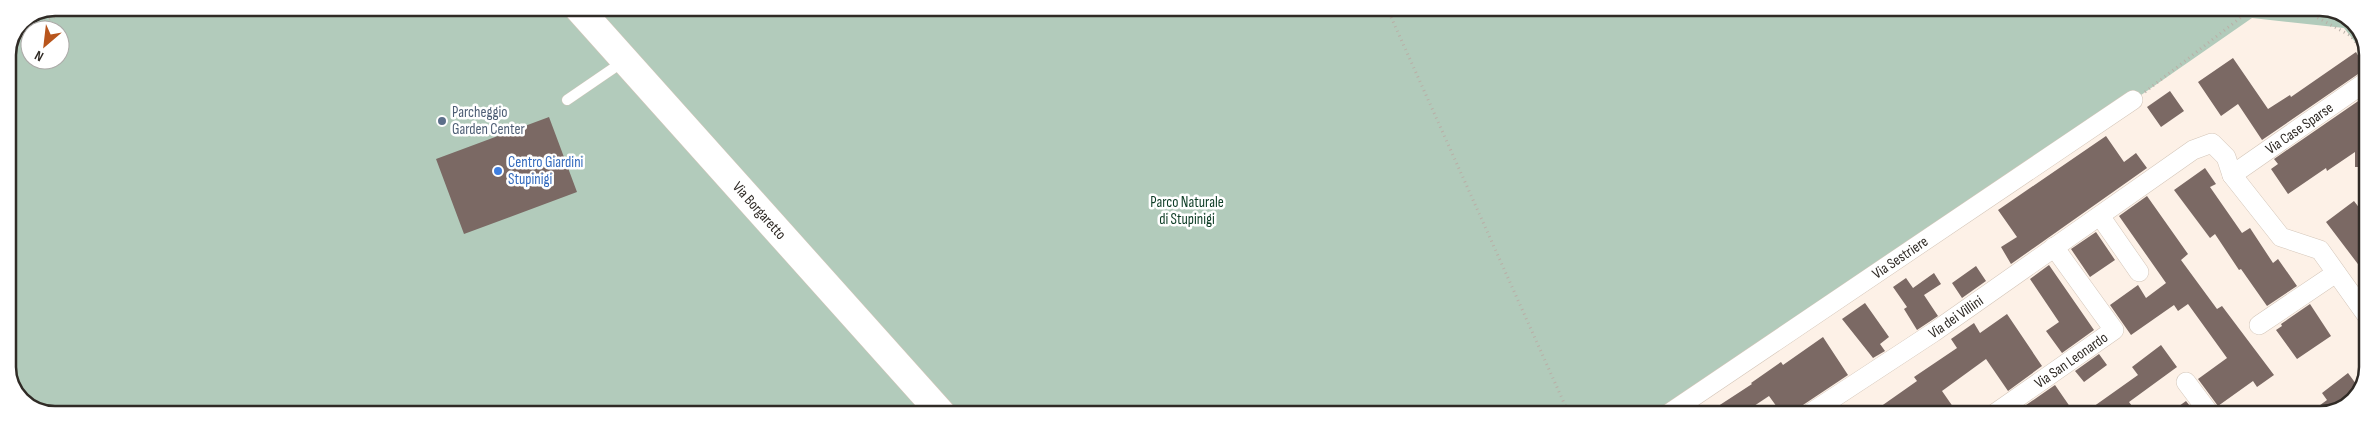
<svg xmlns="http://www.w3.org/2000/svg" width="2375" height="422" font-family="'Sofia Sans Condensed',sans-serif">
<style>
.green{fill:#b2cbbb;fill-rule:evenodd}
.building{fill:#7b6964}
.lines{fill:none;stroke-linecap:round;stroke-linejoin:round}
.lane-casing{stroke:#d4c6b9;stroke-width:11}
.street-casing{stroke:#d4c6b9;stroke-width:20}
.secondary-casing{stroke:#d4c6b9;stroke-width:29}
.path{stroke:#b9afa7;stroke-width:3;stroke-dasharray:1 4;stroke-linecap:butt}
.lane{stroke:#fff;stroke-width:10}
.street{stroke:#fff;stroke-width:19}
.secondary{stroke:#fff;stroke-width:28}
.service-dot{fill:#5c6f8a;stroke:#fff;stroke-width:2}
.shop-dot{fill:#3f7fe0;stroke:#fff;stroke-width:2}
.labels{text-anchor:middle;dominant-baseline:central;stroke-width:5;stroke-linejoin:round;paint-order:stroke}
.service-label{font-size:15px;fill:#4e5e75;stroke:#fff;text-anchor:start}
.street-label{font-size:15px;fill:#302b26;stroke:#fff}
.shop-label{font-size:15px;fill:#366cbe;stroke:#fff;text-anchor:start}
.park-label{font-size:15px;fill:#0d3c25;stroke:#fff}
.rim{fill:none;stroke:#302b26;stroke-width:2.5}
</style>
<rect width="100%" height="100%" fill="#fdf1e7"/>
<path class="green" d="M55,8H2326L2354,22L2367,49V57L2344,28L2252,18L1682,414H49L21,400L8,373V55L22,21ZM30,30H60V60H30Z"/>
<path class="building" d="M2356,52L2367,70L2361,72L2262,140L2238,104L2221,116L2198,82L2233,58L2268,109L2290,95L2291,97Z
M2170,91L2184,111L2161,127L2147,107Z
M2367,95V167H2355V152L2327,171L2326,168L2288,194L2271,169L2278,164L2274,159Z
M549,117L577,192L464,234L436,159Z
M2106,136L2124,162L2136,153L2147,168L2011,264L2001,247L2017,237L1998,210Z
M2205,168L2216,184L2210,187L2242,233L2250,228L2273,263L2278,259L2297,286L2267,306L2241,269L2239,270L2215,234L2210,238L2174,190Z
M2147,196L2188,254L2181,260L2217,309L2222,306L2274,375L2257,387L2253,381L2218,406L2198,379L2227,358L2188,304L2178,311L2174,305L2131,335L2110,305L2138,285L2146,298L2166,283L2119,216Z
M2354,201L2367,218V276L2326,222Z
M2096,232L2115,260L2090,277L2071,249Z
M2049,265L2094,330L2062,353L2046,331L2059,322L2030,279Z
M1976,266L1986,281L1962,298L1952,283Z
M1934,273L1941,284L1924,295L1938,316L1917,330L1904,309L1907,307L1893,287L1906,278L1913,288Z
M1865,303L1889,337L1880,344L1885,351L1873,358L1842,319Z
M2310,304L2331,336L2297,359L2276,330L2282,326L2281,324Z
M2007,314L2042,366L2008,391L1986,359L1942,391L1958,414H1870L1917,381L1914,377L1957,348L1951,339L1974,323L1980,333Z
M1823,337L1848,375L1803,405L1797,414H1782L1769,396L1742,414H1706L1752,384L1751,383L1781,362L1783,365Z
M2161,345L2177,367L2129,402L2138,414H2083L2138,375L2132,367Z
M2099,354L2107,365L2084,382L2075,371Z
M2348,373L2359,388L2351,402L2320,414H2308L2327,400L2322,393Z
M2055,385L2075,414H2013Z
M2186,401L2196,414H2168Z"/>
<g class="lines">
<g class="lane-casing">
<path id="lane" d="M567,100L624,61"/>
</g>
<g class="street-casing">
<g id="street">
<path id="s1" d="M2232,175L2367,81"/>
<path d="M2100,216L2139,272"/>
<path d="M2259,325L2336,273"/>
<path d="M2186,382L2210,414"/>
<path id="s2" d="M1668,414L2133,100"/>
<path id="s3" d="M1809,414L1934,332L2193,150L2212,143L2226,157L2232,175L2281,237L2320,250L2367,316"/>
<path id="s4" d="M1994,414L2114,330L2054,247"/>
</g>
</g>
<g class="secondary-casing">
<g id="secondary">
<path id="s5" d="M578,8L942,414"/>
</g>
</g>
<path class="path" d="M1387,8L1569,414
M2300,8L2351,36L2367,56
M17,33L75,8
M2145,92L2253,8"/>
<use href="#lane" class="lane"/>
<use href="#street" class="street"/>
<use href="#secondary" class="secondary"/>
</g>
<circle class="service-dot" cx="442" cy="121" r="5"/>
<circle class="shop-dot" cx="498" cy="171" r="5"/>
<g class="labels">
<g class="service-label">
<text x="452" y="112">Parcheggio<tspan x="452" dy="17">Garden Center</tspan></text>
</g>
<g class="street-label">
<text stroke="none"><textPath href="#s1" startOffset="82">Via Case Sparse</textPath></text>
<text stroke="none"><textPath href="#s5" startOffset="272">Via Borgaretto</textPath></text>
<text stroke="none"><textPath href="#s2" startOffset="280">Via Sestriere</textPath></text>
<text stroke="none"><textPath href="#s3" startOffset="176">Via dei Villini</textPath></text>
<text stroke="none"><textPath href="#s4" startOffset="94">Via San Leonardo</textPath></text>
</g>
<g class="shop-label">
<text x="508" y="162">Centro Giardini<tspan x="508" dy="17">Stupinigi</tspan></text>
</g>
<g class="park-label">
<text x="1187" y="202">Parco Naturale<tspan x="1187" dy="17">di Stupinigi</tspan></text>
</g>
</g>
<path d="M0 0H2375V422H0ZM55 16H2320A39 39 0 0 1 2359 55V367A39 39 0 0 1 2320 406H55A39 39 0 0 1 16 367V55A39 39 0 0 1 55 16Z" fill="#fff" fill-rule="evenodd"/>
<path class="rim" d="M55 16H2320A39 39 0 0 1 2359 55V367A39 39 0 0 1 2320 406H55A39 39 0 0 1 16 367V55A39 39 0 0 1 55 16Z"/>
<g transform="translate(45 45) rotate(208)"><circle r="24" fill="#ffffff" stroke="#acaaa8"/>
<path d="M0-4L9 19L0 12L-9 19Z" fill="#b8551c"/>
<text y="-8" font-size="14" font-weight="bold" text-anchor="middle" fill="#302b26">N</text>
</g>
</svg>
